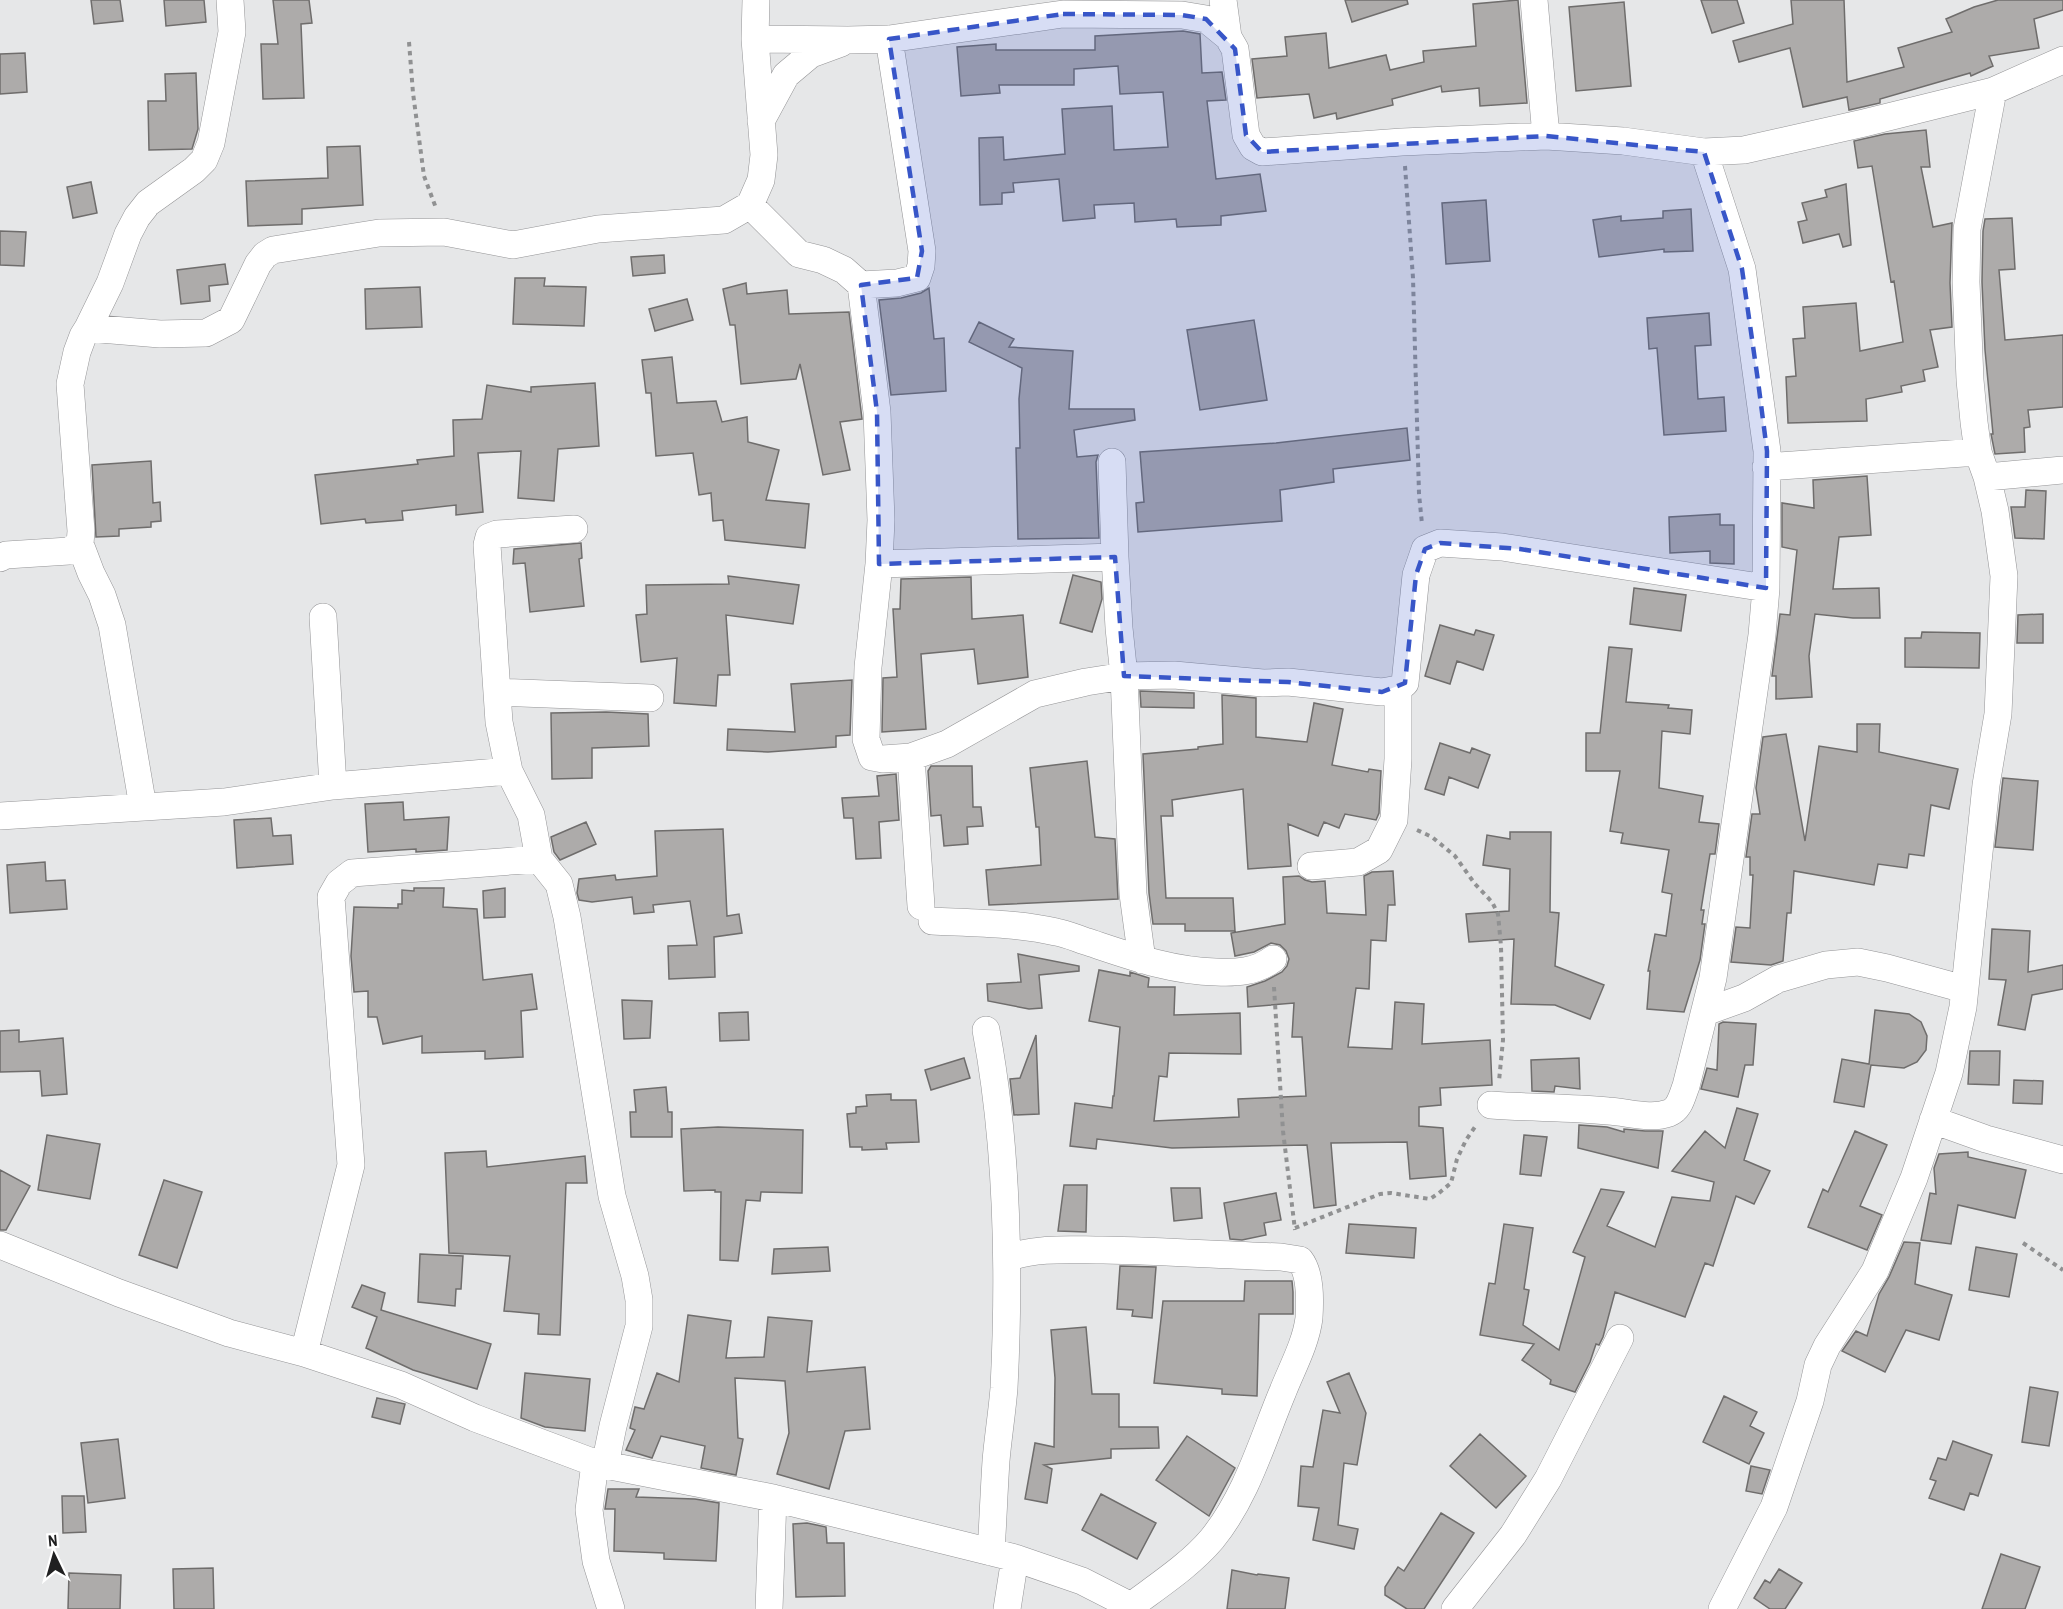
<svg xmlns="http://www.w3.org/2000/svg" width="2063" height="1609" font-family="'Archivo Narrow',sans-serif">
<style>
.building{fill:#adabaa;stroke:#6f6d6c;stroke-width:1.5}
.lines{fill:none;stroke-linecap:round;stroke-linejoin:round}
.minor-casing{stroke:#949496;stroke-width:28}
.path{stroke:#909192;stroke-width:4;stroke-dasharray:4.5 4.5;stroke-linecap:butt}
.minor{stroke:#fff;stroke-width:27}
.marked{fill:#3856c8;fill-opacity:0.2;stroke:#3856c8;stroke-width:4.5;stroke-dasharray:12 8;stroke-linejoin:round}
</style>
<rect width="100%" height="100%" fill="#e6e7e8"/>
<path class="building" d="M91,0H120L123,21L94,24Z
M164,0H204L206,22L166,26Z
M273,0H309L312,23L301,24L304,98L263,99L261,44H278Z
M1345,0H1407L1408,4L1352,22Z
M1518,0L1527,103L1480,106L1479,88L1442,92L1441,86L1392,99L1393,105L1337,119L1336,113L1314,118L1309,94L1257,98L1252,59L1287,56L1285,37L1326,33L1329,68L1386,55L1390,70L1424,62L1423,51L1476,46L1473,4Z
M1701,0H1737L1744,23L1712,33Z
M1791,0H1844L1847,82L1904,67L1898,48L1952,32L1946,19L1974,7L1998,0H2063V10L2034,19L2039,48L1989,56L1993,66L1971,76L1970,73L1880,99V103L1849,110L1847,97L1803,107L1790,48L1739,62L1733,41L1793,24Z
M1624,2L1631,86L1576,91L1569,7Z
M1183,31L1200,34L1202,73L1222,72L1226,100L1207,101L1216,179L1260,174L1266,211L1221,216V225L1177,227L1176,219L1135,222L1134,203L1094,205L1095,218L1063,221L1059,179L1013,183L1014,192L1002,193V204L980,205L979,138L1003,137L1004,160L1065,154L1062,109L1112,106L1114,150L1168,147L1163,92L1120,94L1118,66L1074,69V85H999L1000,93L961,96L957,47L996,44V50H1095V36Z
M25,53L27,92L0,94V54Z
M196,73L198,129L192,149L149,150L148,101H166L165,74Z
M1926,130L1930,167H1921L1933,227L1952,223L1950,283L1952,327L1930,330L1938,367L1923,370L1925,381L1901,386L1902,392L1866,399L1867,421L1788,423L1786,377L1796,376L1793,339L1805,338L1803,307L1856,303L1860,351L1903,342L1894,281L1891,282L1872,166L1858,168L1854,141L1885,134Z
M360,146L363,205L302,209V224L248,226L246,181L328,178L327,147Z
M91,182L97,213L73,218L67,187Z
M1846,184L1851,245L1843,247L1839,234L1803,243L1798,222L1807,220L1802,203L1827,197L1825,190Z
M1486,200L1490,261L1446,264L1442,203Z
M1691,209L1693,251L1664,252V249L1599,257L1593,220L1621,216V221L1663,218V211Z
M2012,218L2015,269L1999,270L2005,340L2063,335V407L2028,410L2030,427L2024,428L2025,452L1995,454L1991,434H1993L1985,350L1982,282L1983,231L1985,219Z
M0,231L26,232L24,266L0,265Z
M664,255L665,273L633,276L631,257Z
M225,264L228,284L209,286L210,301L181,304L177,270Z
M515,278H545L544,286L586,287L584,326L513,324Z
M746,283L747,294L787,290L789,314L849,312L862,419L840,422L850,470L823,475L800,364L796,379L741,384L735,325H730L723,289Z
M420,287L422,327L366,329L365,289Z
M929,288L934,339L944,338L946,391L891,395L879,300L901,298L921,293Z
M687,299L693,320L655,331L649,309Z
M1709,313L1711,345L1695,346L1698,399L1724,397L1726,431L1664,435L1657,348L1649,349L1647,318Z
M1254,320L1267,400L1200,410L1187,330Z
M979,322L1014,339L1009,347L1073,351L1069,409H1134L1135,420L1074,430L1077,457L1098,455L1096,462L1099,538L1018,539L1016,448H1020L1019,399L1022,368L969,342Z
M672,357L677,403L716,401L722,422L747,417L748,442L779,450L766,500L809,504L805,548L725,540L723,520L713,521L711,493L699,495L693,453L656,456L651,393H646L642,360Z
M595,383L599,446L558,449L554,501L518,498L521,451L478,453L483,512L456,515V505L402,511L403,520L366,523L365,519L321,524L315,475L418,464L417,460L454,456L453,420L482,419L487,385L531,392V387Z
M1407,428L1410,460L1333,469L1334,482L1280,490L1282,521L1138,532L1136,503L1144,502L1140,452L1276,443Z
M151,461L153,503L160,502L161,521L151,522V527L119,529V536L96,537L92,465Z
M1867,476L1871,535L1839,537L1833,589L1879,588L1880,618H1853L1815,614L1809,656L1812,697L1776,699V676H1772L1780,614L1790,615L1797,550L1782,547V503L1814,508L1813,480Z
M2026,490L2046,491L2044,539L2015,538L2011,507H2025Z
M1720,514V525H1734V564L1710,563V551L1670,553L1669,517Z
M581,543L582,558L579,559L584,606L530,612L525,563L513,564L514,549Z
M1073,575L1101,582L1102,599L1092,632L1060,623Z
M728,576L799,585L793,624L726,615L730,675H718L716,706L674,703L677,658L641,662L636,615L647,614L646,585L729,584Z
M971,577L972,619L1023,615L1028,677L978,684L974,649L921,654L926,729L882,732L883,678L897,677L893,609H900L901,579Z
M1634,588L1686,595L1681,631L1630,624Z
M2043,614V643H2017L2018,615Z
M1440,625L1474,635L1476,630L1494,635L1483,670L1457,661L1450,684L1425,676Z
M1922,632L1980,633L1979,668L1905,667V638H1921Z
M1609,647L1632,649L1626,702L1669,705L1668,708L1692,710L1690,734L1662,731L1659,788L1703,796L1699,822L1719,824L1715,854H1710L1701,910H1704L1702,924H1705L1700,960L1684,1012L1647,1009L1650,971H1648L1655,934L1666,936L1672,894L1662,892L1669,850L1621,843L1623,833L1610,831L1620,771H1586V733H1600Z
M852,680L850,735L836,736V747L768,752L727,750L728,729L795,732L791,684Z
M1140,691L1194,693V708L1141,707Z
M1222,695L1256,698V737L1307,742L1314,703L1343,709L1332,765L1368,772L1369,769L1381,771L1379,813L1376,820L1345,814L1339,828L1324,822L1318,836L1288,824L1291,866L1248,869L1243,789L1172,800L1173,816H1161L1166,898H1233L1235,931H1185V924H1153L1149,893L1143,754L1198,749V747L1223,744Z
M606,712L648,714L649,746L592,748V778L552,779L551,713Z
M1857,724H1880L1879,752L1958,769L1949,809L1931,805L1924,856L1909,854L1907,868L1878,864L1874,885L1794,871L1791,913H1787L1783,961L1771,965L1731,962L1736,927L1750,928L1753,875H1750V857H1746L1752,814H1760L1756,788L1763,737L1786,734L1805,841L1819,746L1857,752Z
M1440,743L1470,753L1472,748L1490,755L1478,788L1449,777L1444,795L1425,789Z
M1087,761L1095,837L1115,839L1118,899L989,905L986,870L1041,865L1039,827H1036L1030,768Z
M972,766L973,807H981L983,826L967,827L968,844L944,846L941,815L931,816L928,771L931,766Z
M896,774L899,820L879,822L881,858L856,859L853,818H844L842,798L879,796L877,776Z
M2003,778L2038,781L2033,850L1995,847Z
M403,802L404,820L449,817L447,850L416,852V849L368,852L365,804Z
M271,818L273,836L291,835L293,864L237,868L234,820Z
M586,822L596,844L560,860L554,852L551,837Z
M723,829L727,916L739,914L742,933L714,937L715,977L669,979L668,946L697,945L690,901L653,905L654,912L634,914L632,897L592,902L579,900L577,893L579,879L615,875L616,880L657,876L655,831Z
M1510,832H1551L1550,912L1559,913L1555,966L1604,985L1590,1019L1555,1005L1511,1004L1514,939L1469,942L1466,914L1509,911L1510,869L1483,865L1487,835L1510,839Z
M45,862L46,881L65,880L67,909L10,913L7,865Z
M1393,871L1395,905H1388L1386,941L1371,940L1369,989L1356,988L1348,1047L1392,1049L1395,1002L1424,1004L1422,1044L1490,1040L1492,1085L1440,1088L1441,1105L1419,1107V1126L1443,1128L1446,1176L1410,1179L1407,1142L1331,1143L1336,1205L1314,1208L1307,1145L1172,1148L1097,1139L1096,1149L1070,1146L1075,1103L1112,1108L1113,1096H1114L1120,1027L1089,1021L1099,970L1130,976V972L1149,978L1148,987H1175L1174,1015L1240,1013L1241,1054L1169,1053L1167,1077L1159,1076L1154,1121L1239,1117L1238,1099L1306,1096L1302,1037H1292L1294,1003L1248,1007L1247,987L1265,981L1282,972L1287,966L1289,959L1286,951L1280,945L1271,943L1254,952L1235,956L1231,933L1285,924L1283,877L1299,876L1305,880L1312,882L1325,881L1327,913L1366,915L1364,876L1372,872Z
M414,888H444L443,907L477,909L483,980L532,974L537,1009L521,1011L523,1057L485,1059V1051L422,1053V1036L383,1044L377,1017H368V991L354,992L351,956L354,907L398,908V904H402V890L414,891Z
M505,888V917L484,918L483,891Z
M1992,929L2030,931L2028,972L2063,965V989L2032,995L2025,1030L1998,1025L2006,980L1989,979Z
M1018,954L1079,966V971L1039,975L1042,1008L1029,1009L988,1001L987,984L1021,982Z
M622,1000L652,1001L650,1038L624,1039Z
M1875,1010L1909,1014L1921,1022L1927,1036L1926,1050L1917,1062L1904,1068L1871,1065L1864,1107L1834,1102L1842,1059L1869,1064Z
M748,1012L749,1040L720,1041L719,1013Z
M1723,1022L1756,1024L1753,1065H1745L1738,1097L1701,1089L1707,1068L1717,1070L1719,1024Z
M19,1030V1042L63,1038L67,1094L42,1096L40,1071L0,1072V1031Z
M1036,1035L1039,1114L1014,1115L1010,1079L1020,1078Z
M1970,1051H2000L1999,1085L1968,1084Z
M964,1058L970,1078L931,1090L925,1070Z
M1579,1058L1580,1089L1555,1086L1554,1092L1532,1091L1531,1060Z
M2014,1080L2043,1081L2042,1104L2013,1103Z
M666,1087L668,1112H672V1137H631L630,1112H636L634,1090Z
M891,1094V1100H916L919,1142L886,1143L887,1149L862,1150V1147H850L847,1114L856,1113V1107L867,1106L866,1095Z
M1737,1108L1758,1114L1744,1160L1770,1171L1754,1204L1736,1196L1713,1266L1705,1263L1685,1317L1615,1292L1603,1337L1599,1345L1596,1344L1590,1362L1575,1392L1550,1384L1551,1380L1522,1360L1534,1344L1480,1335L1489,1283L1495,1284L1504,1224L1533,1228L1524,1289L1529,1290L1523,1325L1559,1350L1585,1257L1573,1252L1601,1189L1624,1192L1607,1226L1655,1247L1672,1197L1710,1201L1714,1182L1672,1171L1705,1131L1725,1148Z
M1579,1125L1607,1127L1624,1132V1129L1645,1131H1663L1658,1168L1578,1148Z
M718,1127L803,1130L802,1193L761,1192L760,1201L746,1200L738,1261L720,1260L721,1192H715V1190L684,1191L681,1129Z
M1855,1131L1887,1145L1860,1206L1882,1215L1867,1250L1808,1227L1823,1189L1828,1192Z
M47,1135L100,1144L90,1199L38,1190Z
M1524,1135L1547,1137L1541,1176L1520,1174Z
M486,1151L487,1167L585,1156L587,1183H566L560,1335L538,1334L539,1314L504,1311L510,1256L449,1253L445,1153Z
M1968,1152V1157L2026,1170L2015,1218L1958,1205L1951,1244L1921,1240L1930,1193L1936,1194L1934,1168L1939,1154Z
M0,1170L30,1186L6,1230H0Z
M164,1180L202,1192L177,1268L139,1255Z
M1064,1185H1087L1086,1232L1058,1231Z
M1171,1188H1200L1202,1218L1174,1221Z
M1276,1193L1281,1220L1264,1223L1266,1235L1242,1240L1230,1239L1224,1203Z
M1349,1224L1416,1228L1414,1258L1346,1253Z
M1904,1242L1920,1243L1915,1284L1952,1295L1939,1340L1906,1330L1885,1372L1842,1351L1856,1331L1867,1336L1879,1294L1889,1277Z
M828,1247L830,1271L772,1274L774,1249Z
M1976,1247L2017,1254L2009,1297L1969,1290Z
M420,1254L463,1256L461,1289H456L455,1306L418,1302Z
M1120,1266L1156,1267L1152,1318L1132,1316L1133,1310L1117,1309Z
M1245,1281H1292L1293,1292V1314H1259L1257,1396L1222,1394V1389L1154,1383L1163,1301H1244Z
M362,1285L385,1293L381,1310L491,1344L477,1389L413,1370L366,1348L377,1317L352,1307Z
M688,1315L731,1321L726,1358L764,1357L768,1317L812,1321L807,1372L865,1367L870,1429L845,1431L829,1489L777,1474L789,1433L785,1381L735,1378L738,1438L743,1439L736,1475L701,1468L705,1446L661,1436L652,1458L626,1450L635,1430L630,1428L635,1407L644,1409L657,1373L679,1382Z
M1086,1327L1092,1394H1119V1427H1158L1159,1448L1111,1449V1458L1044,1465L1052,1469L1047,1503L1025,1499L1035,1443L1054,1447L1055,1378L1051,1330Z
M525,1373L590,1379L585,1431L545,1427L521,1418Z
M1349,1373L1366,1413L1357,1465L1344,1463L1338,1525L1358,1529L1354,1549L1313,1540L1319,1508L1298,1506L1301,1466L1313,1467L1323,1410L1340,1413L1327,1382Z
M2030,1387L2058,1392L2049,1446L2022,1442Z
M1724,1396L1757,1412L1750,1426L1764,1433L1749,1464L1703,1442Z
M377,1398L405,1404L400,1424L372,1417Z
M1480,1434L1526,1476L1496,1508L1450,1466Z
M1187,1436L1235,1468L1209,1516L1156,1480Z
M118,1439L125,1498L88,1503L81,1443Z
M1953,1441L1992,1455L1978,1496L1970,1493L1964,1510L1929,1498L1936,1481L1930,1479L1938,1458L1946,1460Z
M1751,1466L1770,1470L1762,1494L1746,1491Z
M608,1489H639L636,1497L695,1499L719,1503L716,1561L664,1559V1553L614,1551L615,1509H605Z
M1101,1494L1156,1523L1137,1559L1082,1530Z
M62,1496H84L86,1532L63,1533Z
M1441,1513L1474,1533L1424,1609H1407L1385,1595V1587L1398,1567L1404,1571Z
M807,1523L826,1527L827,1543H844L845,1596L796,1597L793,1524Z
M2001,1554L2040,1567L2025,1609H1982Z
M213,1568L214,1609H174L173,1569Z
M1779,1569L1802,1583L1785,1609H1770L1754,1598L1765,1580L1770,1583Z
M1232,1570L1257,1575L1258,1574L1289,1578L1285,1609H1227Z
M69,1573L121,1575L120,1609H68Z"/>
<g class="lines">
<g class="minor-casing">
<path id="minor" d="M1223,0L1228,37
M1534,0L1546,136
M755,39L848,40L889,39L1063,14L1182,15L1206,19L1228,37L1235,49L1246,135L1253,147L1262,152L1402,142L1546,136L1623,141L1704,152L1744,150L1864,123L1993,91L2063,60
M761,121L786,75L811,54L841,43
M750,205L799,254L823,260L844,270L861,285L877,412L881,520L879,564L868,667L866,739L872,757L883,759L911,757L947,744L1035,694L1086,682L1124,676L1174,675L1263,683L1288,682L1382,692L1398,689L1405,683L1416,575L1425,549L1440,543L1502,547L1766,588
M861,285L897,283L917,278L921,266L922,251L889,39
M88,328L110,283L128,234L137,217L148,203L194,170L204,160L211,143L232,32L230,0
M1112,462L1115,557
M1766,467L1978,452
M1987,477L2063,470
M574,529L497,534L489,537L487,545L499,722L509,771L531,815L539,859L559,884L567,917L612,1196L635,1276L639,1300V1326L613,1426L605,1465
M80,544L91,573L102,595L112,625L143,807
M0,558L6,555L69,551L80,544L81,531L70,384L77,352L83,336L88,328L160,334L206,333L231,320L258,264L265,255L273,250L379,233L444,232L513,245L598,229L724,220L750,205L761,180L764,155L755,39L756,0
M879,564L1115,557L1119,628L1124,676L1133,894L1142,960
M323,617L333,786
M498,692L650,698
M911,757L921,906
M0,816L224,802L333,786L509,771
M1311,866L1358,862L1379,850L1394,820L1398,759V689
M932,921C974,923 1016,923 1056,932C1068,934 1080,940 1091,943C1133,957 1172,971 1216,972C1236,973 1256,972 1273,959
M1705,1012L1744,998L1778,979L1826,965L1858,962L1887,968L1964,989
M986,1030C1008,1148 1010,1269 1004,1388C1002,1413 998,1437 996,1461C994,1491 993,1521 991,1552
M1491,1105C1530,1108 1569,1107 1608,1111C1628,1112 1650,1120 1669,1113C1680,1109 1682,1096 1686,1086L1713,978L1762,635L1766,588L1767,451L1742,269L1704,152
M1933,1120L1986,1139L2063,1160
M0,1245L119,1293L229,1333L304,1353L401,1385L475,1418L595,1463L773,1498L1015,1558L1082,1581L1137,1609
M1007,1258C1038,1247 1070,1250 1103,1250C1162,1251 1222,1255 1281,1257L1300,1260C1311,1274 1310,1301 1309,1318C1306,1343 1292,1368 1283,1391C1262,1441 1247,1496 1212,1539C1190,1565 1159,1585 1131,1606
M304,1353L351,1165L331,897L339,883L352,873L539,859
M595,1463L589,1510L596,1561L611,1609
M769,1609L773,1498
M1007,1609L1015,1558
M1455,1609L1513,1535L1548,1479L1620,1338
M1722,1609L1774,1507L1810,1401L1818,1365L1827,1346L1875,1271L1914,1178L1949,1073L1963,1007L1986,785L1998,714L2004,576L1995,511L1987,477L1978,452L1974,422L1970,380L1966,282L1967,229L1993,91"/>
</g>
<path class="path" d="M409,42L413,93L424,176L436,208
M1405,166L1413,278L1419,494L1422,524
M1417,830L1432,837L1455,856L1475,884L1492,902L1498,914L1501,946L1503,1040L1499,1081
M1274,987L1283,1131L1295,1230
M1295,1228L1380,1194L1391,1193L1430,1199L1439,1193L1451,1183L1457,1159L1466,1140L1477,1124
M2023,1243L2063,1270"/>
<use href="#minor" class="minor"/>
</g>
<path class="marked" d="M1063,14L1182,15L1206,19L1235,49L1246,135L1262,152L1546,136L1704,152L1742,269L1758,381L1767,451L1766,588L1520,549L1440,543L1425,549L1416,575L1405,683L1382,692L1288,682L1124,676L1115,557L879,564L877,412L861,285L917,278L922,251L889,39Z"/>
<g transform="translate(54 1555) rotate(355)" stroke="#ffffff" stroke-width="4.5" paint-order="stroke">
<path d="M0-4.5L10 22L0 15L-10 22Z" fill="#202021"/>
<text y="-9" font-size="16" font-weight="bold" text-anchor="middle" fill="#202021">N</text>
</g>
</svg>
